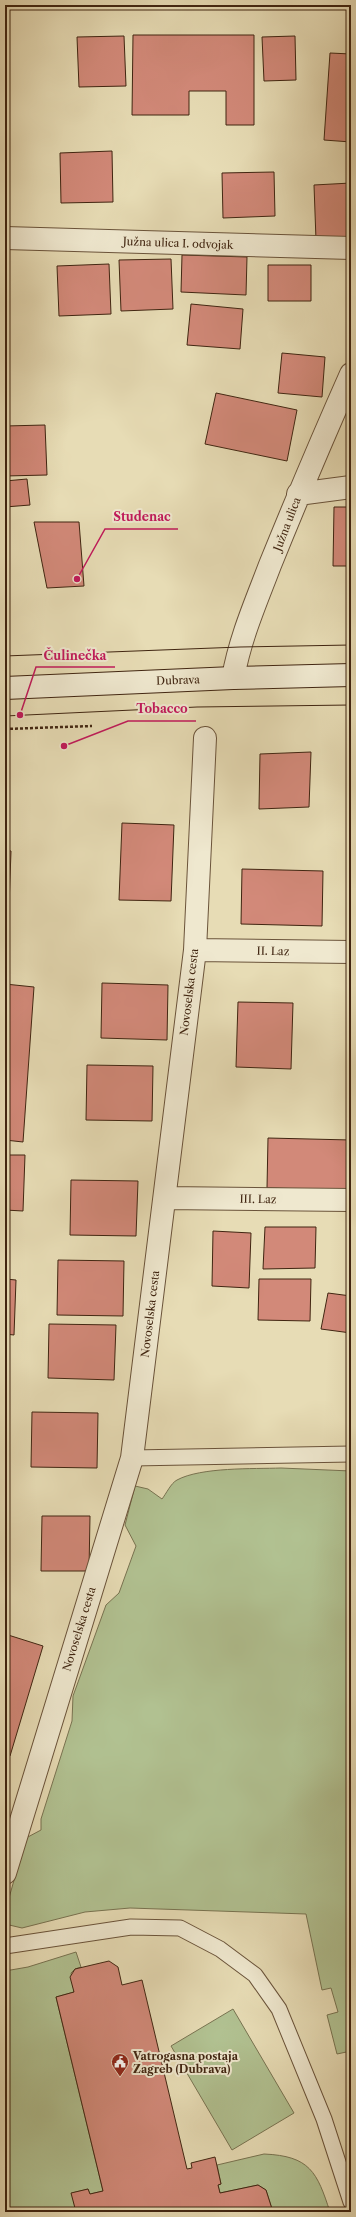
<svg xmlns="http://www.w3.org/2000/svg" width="356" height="2217" font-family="'Libre Caslon Text',serif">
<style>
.green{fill:#b1c191;stroke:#787351}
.building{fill:#d28979;stroke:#402511}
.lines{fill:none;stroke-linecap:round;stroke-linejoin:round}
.lane-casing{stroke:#6a533a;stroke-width:17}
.street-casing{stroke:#6a533a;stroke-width:24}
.secondary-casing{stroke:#402511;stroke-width:24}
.path{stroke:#402511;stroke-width:2.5;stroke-dasharray:3 2;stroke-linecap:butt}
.lane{stroke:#efe8cf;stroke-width:15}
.street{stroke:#efe8cf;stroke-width:22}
.secondary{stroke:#efe8cf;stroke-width:22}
.tram{stroke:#402511;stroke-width:1}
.labels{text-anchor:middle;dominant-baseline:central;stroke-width:4;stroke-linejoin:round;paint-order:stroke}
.street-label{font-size:11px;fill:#402511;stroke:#efe8cf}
.poi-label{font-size:11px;font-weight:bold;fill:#402511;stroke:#efe8cf;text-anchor:start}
.leader{fill:none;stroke:#c2185b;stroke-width:1.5}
.callout-dot{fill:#c2185b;stroke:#efe8cf;stroke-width:1.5}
.callout-label{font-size:12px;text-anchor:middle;font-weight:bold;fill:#c2185b;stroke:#efe8cf;stroke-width:4;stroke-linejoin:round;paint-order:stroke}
</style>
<rect width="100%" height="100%" fill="#e7dcb5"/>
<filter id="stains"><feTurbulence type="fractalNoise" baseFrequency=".005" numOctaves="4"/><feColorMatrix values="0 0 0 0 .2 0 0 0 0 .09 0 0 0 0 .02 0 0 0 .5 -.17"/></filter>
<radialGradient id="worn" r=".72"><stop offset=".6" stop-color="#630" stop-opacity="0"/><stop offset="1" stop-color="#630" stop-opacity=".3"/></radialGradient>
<path class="green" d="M281,1468L351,1471V2051L337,2054L327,2015L338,2012L331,1988L322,1990L306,1914L130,1908L85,1912L22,1928L5,1924V1912L26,1838L41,1830V1819L72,1721L73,1696L106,1605L119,1593L136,1546L125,1525L135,1486L148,1489L162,1499C166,1494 171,1483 177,1480C201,1467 253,1469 281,1468Z
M76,1952L81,1967L75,1969L71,1973L74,1992L56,1997L103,2191L90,2194L88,2189L72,2193L76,2212H5V1971L28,1967Z
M233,2009L294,2113L232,2150L171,2046Z
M264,2154C310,2156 317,2172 330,2212H273L266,2190L258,2185L220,2193L218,2185L221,2184L217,2165Z"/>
<path class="building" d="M133,35H254V125H226V91H189V115H132Z
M124,36L126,86L79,87L77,37Z
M295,36L296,80L264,81L262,37Z
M330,53L351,54V142L324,140Z
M112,151L113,202L61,203L60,153Z
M274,172L275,216L223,218L222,173Z
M351,183V238L316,240L314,185Z
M182,255L247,257L246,295L181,292Z
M171,259L173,309L121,311L119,260Z
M109,264L111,314L59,316L57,266Z
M268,265H311V301H268Z
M191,304L243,309L240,349L187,345Z
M282,353L325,357L322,397L278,393Z
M216,393L297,410L287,461L205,444Z
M45,425L47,475L5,476V426Z
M27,479L30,505L5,507V481Z
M334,507H351V566H333Z
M34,522H79L84,586L47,588Z
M311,752L309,807L259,809L260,754Z
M122,823L174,825L171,901L119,900Z
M5,850L11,851L9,906L5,905Z
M242,869L323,871L322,926L241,924Z
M102,983L168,985L167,1040L101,1038Z
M5,984L34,987L23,1142L5,1140Z
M238,1002L293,1003L291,1069L236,1067Z
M87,1065L153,1066L152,1121L86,1120Z
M268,1138L351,1140V1190L267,1188Z
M5,1155H25L23,1211L5,1210Z
M71,1180L138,1181L136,1236L70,1235Z
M265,1227H316L315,1268L263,1269Z
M213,1231L251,1233L249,1288L212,1286Z
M58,1260L124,1261L123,1316L57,1315Z
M5,1279L16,1280L14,1335L5,1334Z
M259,1279H311L310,1321L258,1320Z
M328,1293L351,1296V1333L321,1329Z
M49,1324L116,1325L114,1380L48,1378Z
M32,1412L98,1413L97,1468L31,1467Z
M5,1505H7L5,1560Z
M42,1516H90L89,1571H41Z
M5,1634L43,1646L10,1756L5,1755Z
M109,1961L118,1967L122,1985L142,1980L187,2169L192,2168L191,2163L215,2157L221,2184L218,2185L220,2193L258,2185L266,2190L273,2212H76L71,2193L88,2189L90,2194L103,2191L56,1997L74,1992L70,1977L75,1969Z"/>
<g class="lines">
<g class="lane-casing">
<path id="lane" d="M132,1458L351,1454
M5,1946L131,1927L180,1928L220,1949L255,1975L279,2009L324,2119L351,2202"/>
</g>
<g class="street-casing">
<path id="street" d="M5,238L351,248
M298,494L351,487
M233,678C240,638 256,602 270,565C296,501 323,437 351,374
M195,950L351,952
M165,1198L351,1200
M5,1873L132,1458L195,950L205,738"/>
</g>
<g class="secondary-casing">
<path id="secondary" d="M5,688L233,678L351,675"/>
</g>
<path class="path" d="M5,729L92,726"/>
<use href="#lane" class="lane"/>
<use href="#street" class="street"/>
<use href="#secondary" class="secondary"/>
<path class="tram" d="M5,656L240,647L351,645
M5,716L197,707L351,705"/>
</g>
<defs>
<g id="civic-pin" transform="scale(0.9)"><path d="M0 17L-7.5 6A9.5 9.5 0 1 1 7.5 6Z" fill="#8f2418" stroke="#efe8cf"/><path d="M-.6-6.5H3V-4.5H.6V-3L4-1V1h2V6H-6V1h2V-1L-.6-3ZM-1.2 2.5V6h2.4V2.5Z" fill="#fff"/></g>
</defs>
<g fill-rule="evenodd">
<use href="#civic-pin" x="120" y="2062"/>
</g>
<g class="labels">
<g class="street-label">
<text transform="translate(178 243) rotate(2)">Južna ulica I. odvojak</text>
<text transform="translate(287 524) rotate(-69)">Južna ulica</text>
<text transform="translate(178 680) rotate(-2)">Dubrava</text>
<text transform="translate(273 951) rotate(1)">II. Laz</text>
<text transform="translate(189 992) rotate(-83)">Novoselska cesta</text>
<text transform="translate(258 1199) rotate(1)">III. Laz</text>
<text transform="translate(150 1314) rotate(-83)">Novoselska cesta</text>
<text transform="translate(79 1629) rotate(-73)">Novoselska cesta</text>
</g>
<g class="poi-label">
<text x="133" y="2056">Vatrogasna postaja<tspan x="133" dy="13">Zagreb (Dubrava)</tspan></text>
</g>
</g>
<path class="leader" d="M77 579L105 529H178M20 715L36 667H115M64 746L128 721H196"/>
<g class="callout-dot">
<circle cx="77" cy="579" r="4"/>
<circle cx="20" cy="715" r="4"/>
<circle cx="64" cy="746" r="4"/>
</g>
<g class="callout-label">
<text x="142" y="521">Studenac</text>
<text x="75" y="660">Čulinečka</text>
<text x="162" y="713">Tobacco</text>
</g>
<rect width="356" height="2217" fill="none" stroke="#e7dcb5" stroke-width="20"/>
<rect x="6" y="6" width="344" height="2205" fill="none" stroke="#402511" stroke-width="2"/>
<rect x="10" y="10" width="336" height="2197" fill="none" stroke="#402511"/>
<rect width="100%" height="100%" filter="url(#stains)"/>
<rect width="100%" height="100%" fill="url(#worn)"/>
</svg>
